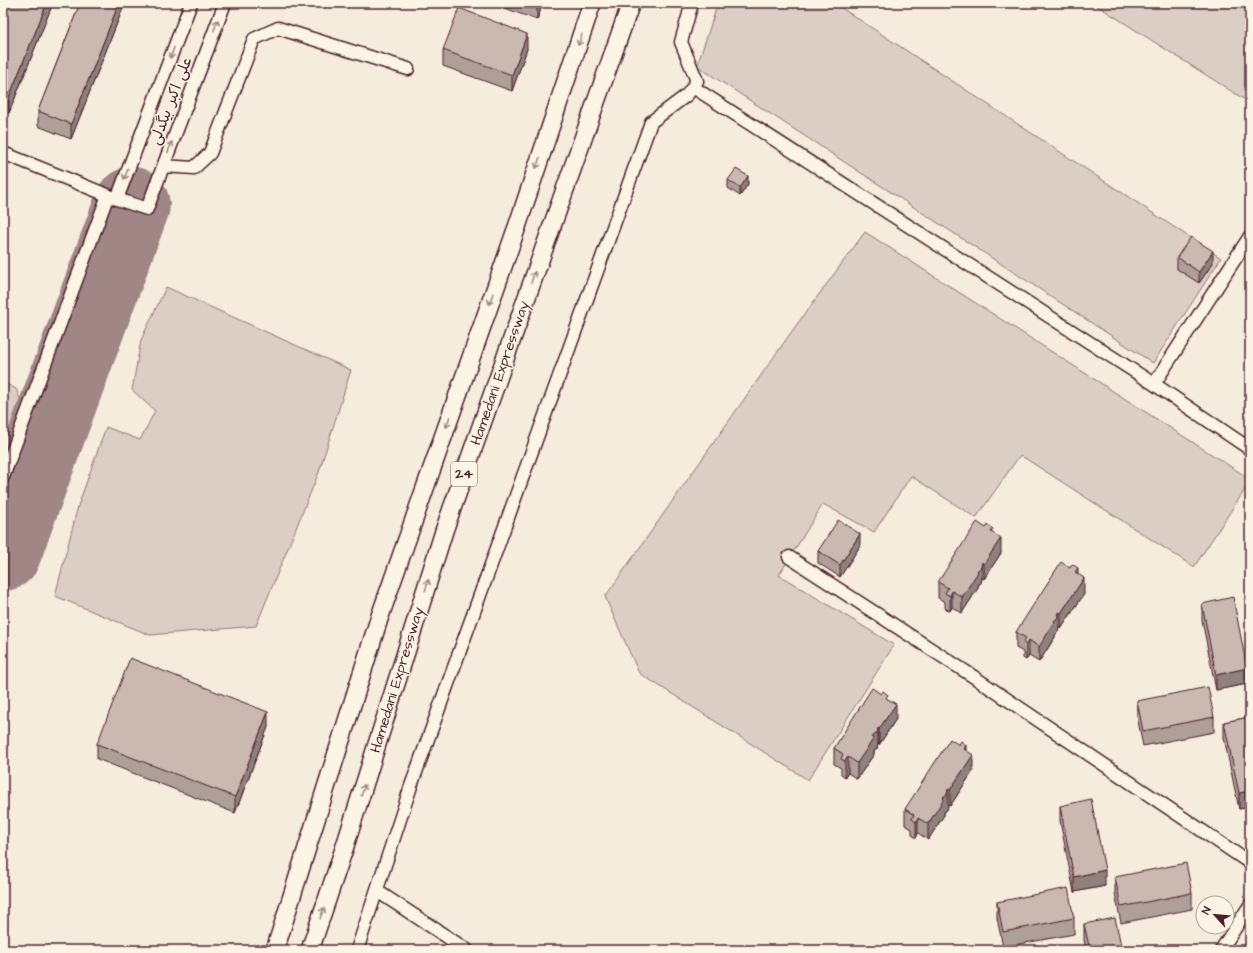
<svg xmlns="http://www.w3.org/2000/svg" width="1253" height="953" font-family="'Architects Daughter','Playpen Sans Arabic',sans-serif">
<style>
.green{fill:#dbcec4;stroke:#927678}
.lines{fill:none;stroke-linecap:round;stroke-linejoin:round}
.runway{stroke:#a08684;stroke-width:76}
.minor-casing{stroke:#4a1f2b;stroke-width:15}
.highway-casing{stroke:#4a1f2b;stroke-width:20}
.minor{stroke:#fcf5e5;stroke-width:12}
.highway{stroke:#fcf5e5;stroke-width:17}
.wall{fill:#ae9f98;stroke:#4a1f2b}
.shaded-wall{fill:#8d827c;stroke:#4a1f2b}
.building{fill:#cab9b1;stroke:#4a1f2b}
.oneway{stroke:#a38a88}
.labels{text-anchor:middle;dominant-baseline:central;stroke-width:3;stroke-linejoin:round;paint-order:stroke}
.shield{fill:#fcf5e5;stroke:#7f5f63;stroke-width:1}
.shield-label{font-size:14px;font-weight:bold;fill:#4a1f2b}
.street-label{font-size:15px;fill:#4a1f2b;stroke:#fcf5e5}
</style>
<rect width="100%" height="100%" fill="#f5ecde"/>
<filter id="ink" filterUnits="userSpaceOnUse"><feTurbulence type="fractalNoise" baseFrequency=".025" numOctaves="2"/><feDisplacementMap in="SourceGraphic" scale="8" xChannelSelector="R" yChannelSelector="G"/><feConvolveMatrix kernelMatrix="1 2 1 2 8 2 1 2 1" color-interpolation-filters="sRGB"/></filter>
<g filter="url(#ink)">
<path class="green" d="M718,3H834L1221,258L1153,363L697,66Z
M1093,3H1250V103Z
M865,232L1250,479V482L1194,567L1020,455L976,518L911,476L874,532L823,504L779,575L894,645L808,780L639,673L605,597L795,327Z
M166,287L351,370L319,472L256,626L150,635L55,596L78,506L106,427L140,440L155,411L132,390L141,340Z
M3,382L16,389L22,404L3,455Z"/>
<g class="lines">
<path class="runway" d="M3,553L132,205"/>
<g class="minor-casing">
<path id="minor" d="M696,89L1154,384L1250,236
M3,153L117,199L147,209L225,3
M163,166L194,168L210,153L254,39L278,28L408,69
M117,199L191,3
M1154,384L1250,449
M3,477L108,195
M789,557L974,677L1250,863
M377,891L467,950
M357,950L411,786L651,122L687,95L697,81L681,42L692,3
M1221,950L1250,905"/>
</g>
<g class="highway-casing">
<path id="highway" d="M275,950L379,619L518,224L592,3
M310,950L345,846L444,531L631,3"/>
</g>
<use href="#minor" class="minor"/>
<use href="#highway" class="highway"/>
</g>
<path class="wall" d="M8,3H53L9,113L3,111V16Z
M80,3H125L71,139L38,126V111Z
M491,3H543L537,20Z
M527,49L512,91L443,66V50Z
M728,180L748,184L740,196L728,188Z
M1177,257L1213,263L1199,283L1177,269Z
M993,533L1001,553L984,579L982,578L981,583L978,585V588L962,613L952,607L950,611L945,608V602L938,598V582Z
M860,546L840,577L818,563V551Z
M1078,574L1084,594L1061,629L1059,628L1058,632L1055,635V637L1039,662L1029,656L1026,660L1023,658V652L1016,648V632Z
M1202,604L1247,684L1216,690L1202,620Z
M888,699L896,719L879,745L878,744L877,749L874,751V754L857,779L848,773L845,777L841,774V768L834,764V748Z
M1137,701L1214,717V732L1143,746L1137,716Z
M1250,717V807L1239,809L1224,738V722Z
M268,727L235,813L97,759V744Z
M966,751L973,771L950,806L948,805L947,810L944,812V815L928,840L918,833L916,838L912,835V829L905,825V809Z
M1060,806L1105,886L1074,892L1060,821Z
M1115,877L1192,893V909L1121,923L1115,893Z
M997,902L1074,918V934L1003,947L997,918Z
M1084,924L1122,950H1086L1084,940Z"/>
<path class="shaded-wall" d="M47,3H53L9,113V97Z
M119,3H125L71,139V124Z
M537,3H543L537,20Z
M527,34V49L512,91V75Z
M748,176V184L740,196V188Z
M1213,251V263L1199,283V272Z
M860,534V546L840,577V565Z
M1001,538V553L984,579V564Z
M982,562V578L981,583L978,585V588L962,613V597L977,571Z
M1078,568V583L1075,572Z
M1084,578V594L1061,629V613Z
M952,591V607L950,611V596Z
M1059,612V628L1058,632L1055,635V637L1039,662V647Z
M1029,640V656L1026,660V645Z
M1247,668V684L1216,690V675Z
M896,704V719L879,745V729Z
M268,712V727L235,813V797Z
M878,728V744L877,749L874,751V754L857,779V763L872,737Z
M966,745V760L964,749Z
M973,755V771L950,806V790Z
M848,757V773L845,777V761Z
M948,789V805L947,810L944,812V815L928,840V824Z
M1250,791V807L1239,809V793Z
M918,818V833L916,838V822Z
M1105,870V886L1074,892V877Z"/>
<path class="building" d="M8,3H47L9,97L3,95V16Z
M80,3H119L71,124L38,111Z
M459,8L527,34L512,75L443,50Z
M736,169L748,176L740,188L728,180Z
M1191,237L1213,251L1199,272L1177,257Z
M838,520L860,534L840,565L818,551Z
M977,522L986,528L988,525L993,529L991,532L1001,538L984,564L982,562L981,567L977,571L978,572L962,597L952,591L950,596L945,593L948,588L938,582Z
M1061,562L1070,568L1072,564L1078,568L1075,572L1084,578L1061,613L1059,612L1058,617L1054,621L1055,622L1039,647L1029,640L1026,645L1023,642L1026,638L1016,632Z
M1233,597L1247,668L1216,675L1202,604Z
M130,658L268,712L235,797L97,744Z
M1208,687L1214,717L1143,731L1137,701Z
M872,688L881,694L883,691L888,695L886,698L896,704L879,729L878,728L877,733L872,737L874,738L857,763L848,757L845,761L841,759L843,754L834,748Z
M1250,717V791L1239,793L1224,722Z
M950,739L959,745L961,741L966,745L964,749L973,755L950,790L948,789L947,794L943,797L944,799L928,824L918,818L916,822L912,819L914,815L905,809Z
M1091,799L1105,870L1074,877L1060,806Z
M1186,863L1192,893L1121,907L1115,877Z
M1068,888L1074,918L1003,932L997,902Z
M1115,918L1122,950H1090L1084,924Z"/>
<defs><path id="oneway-shaft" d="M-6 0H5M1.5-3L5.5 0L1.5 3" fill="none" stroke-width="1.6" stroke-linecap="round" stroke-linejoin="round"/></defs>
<g class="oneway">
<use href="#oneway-shaft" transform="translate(216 25) rotate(-69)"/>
<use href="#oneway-shaft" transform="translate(580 40) rotate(109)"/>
<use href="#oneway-shaft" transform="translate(172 53) rotate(111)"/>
<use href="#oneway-shaft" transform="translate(170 147) rotate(-69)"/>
<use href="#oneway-shaft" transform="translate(538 163) rotate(109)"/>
<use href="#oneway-shaft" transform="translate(126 174) rotate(111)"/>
<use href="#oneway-shaft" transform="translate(533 277) rotate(-71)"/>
<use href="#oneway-shaft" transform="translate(491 299) rotate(109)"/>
<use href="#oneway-shaft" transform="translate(448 422) rotate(109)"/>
<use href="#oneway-shaft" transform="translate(427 585) rotate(-73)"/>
<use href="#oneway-shaft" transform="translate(363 790) rotate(-73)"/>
<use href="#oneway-shaft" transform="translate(322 913) rotate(-71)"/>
</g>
</g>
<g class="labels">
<rect class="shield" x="451" y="462" width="26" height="24" rx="3"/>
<g class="shield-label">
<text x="464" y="474">24</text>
</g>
<g class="street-label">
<text transform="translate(171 101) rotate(-69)">علی اکبر بیگدلی</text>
<text transform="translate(500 373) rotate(-71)">Hamedani Expressway</text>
<text transform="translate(397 680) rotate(-73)">Hamedani Expressway</text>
</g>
</g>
<rect width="1253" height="953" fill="none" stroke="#fcf5e5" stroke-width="16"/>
<rect x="8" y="8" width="1237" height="937" fill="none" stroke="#4a1f2b" stroke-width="1.5" filter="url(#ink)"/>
<g transform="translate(1215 915) rotate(297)"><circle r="19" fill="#fcf5e5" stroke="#b59f9b"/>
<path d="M0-3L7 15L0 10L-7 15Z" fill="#4a1f2b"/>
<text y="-6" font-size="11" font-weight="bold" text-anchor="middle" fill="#4a1f2b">N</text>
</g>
</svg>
